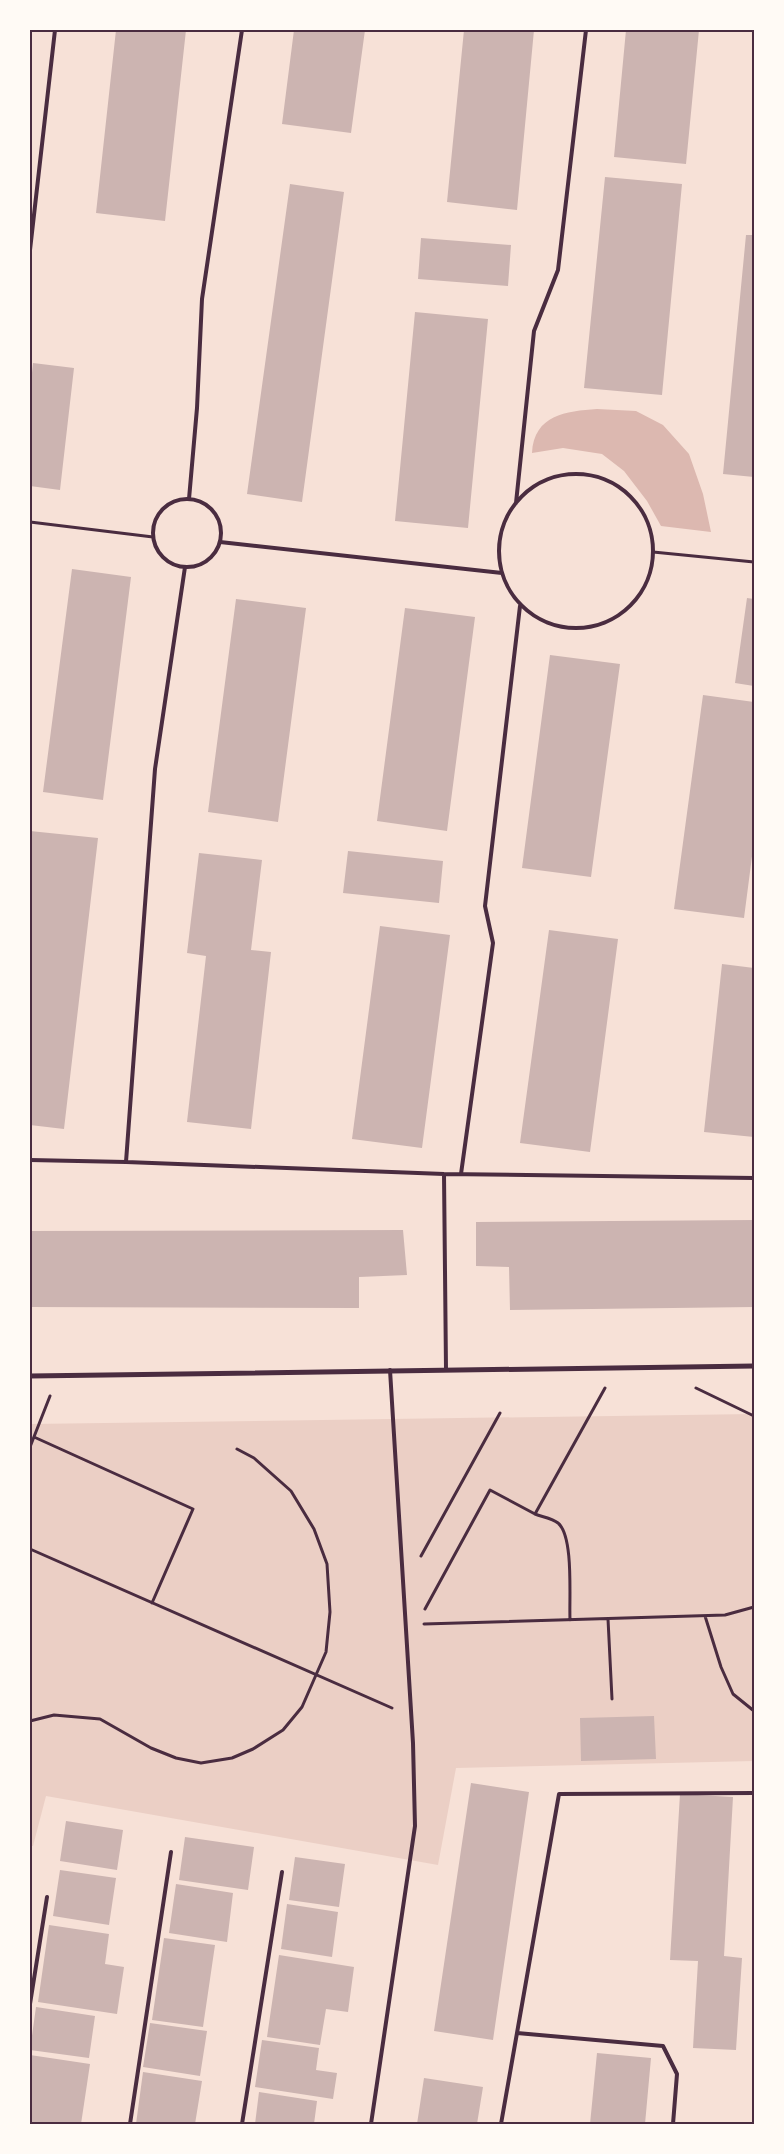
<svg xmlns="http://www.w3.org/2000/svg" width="784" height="2154" font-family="Roboto,sans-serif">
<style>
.green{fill:#ebcfc5}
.water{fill:#dcb8b0}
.building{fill:#ccb4b1}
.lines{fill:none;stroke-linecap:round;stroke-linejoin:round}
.path{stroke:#4a2c40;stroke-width:3}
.service{stroke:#4a2c40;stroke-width:4}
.minor{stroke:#4a2c40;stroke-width:5}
.neatline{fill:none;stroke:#4a2c40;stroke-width:2}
</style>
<rect width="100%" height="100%" fill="#f7e1d7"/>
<path class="green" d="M754,1414V1761L456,1768L438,1865L46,1796L33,1846H30V1424Z"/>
<path class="water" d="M597,409L636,411L663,425L689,454L703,494L711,532L661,526L647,501L624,471L602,454L563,448L532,453C534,415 566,411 597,409Z"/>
<path class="building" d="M116,30H186L165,221L96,213Z
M294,30H365L351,133L282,124Z
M464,30H534L517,210L447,202Z
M626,30H699L686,164L614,157Z
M605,177L682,184L662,395L584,388Z
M290,184L344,192L302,502L247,494Z
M746,235H754V477L723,474Z
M421,238L511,245L508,286L418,279Z
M415,312L488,319L468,528L395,521Z
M33,363L74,368L60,490L30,486V392Z
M72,569L131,577L103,800L43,792Z
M747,598L754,599V686L735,683Z
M236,599L306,608L278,822L208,812Z
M405,608L475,617L447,831L377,821Z
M550,655L620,664L591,877L522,868Z
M703,695L754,702V841L744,918L674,909Z
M30,831L98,838L64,1129L30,1125Z
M348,851L443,861L439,903L343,893Z
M199,853L262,860L251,950L271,952L251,1129L187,1122L206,956L187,953Z
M380,926L450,935L422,1148L352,1139Z
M549,930L618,939L590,1152L520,1143Z
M722,964L754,968V1137L704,1132Z
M754,1220V1307L510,1310L509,1267L476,1266V1222Z
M403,1230L407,1275L359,1277V1308L30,1307V1231Z
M654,1716L656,1759L581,1761L580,1718Z
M471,1783L529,1792L493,2040L434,2031Z
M680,1794L733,1797L724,1956L742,1958L736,2050L693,2048L698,1961L670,1960Z
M66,1821L123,1830L117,1870L60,1861Z
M185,1837L254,1847L248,1890L179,1880Z
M295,1857L345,1864L339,1907L289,1900Z
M60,1870L116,1878L109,1925L53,1916Z
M176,1884L233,1893L227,1942L169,1933Z
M287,1904L338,1912L332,1957L281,1949Z
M49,1925L109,1934L105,1964L124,1967L117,2014L38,2002Z
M164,1938L215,1945L203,2027L152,2020Z
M279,1955L354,1967L348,2012L326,2009L320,2045L267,2037Z
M36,2007L95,2016L89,2058L30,2050Z
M150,2023L207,2031L200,2076L143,2067Z
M262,2040L319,2048L316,2070L337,2073L333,2099L255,2087Z
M597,2053L651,2058L645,2124H590Z
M30,2055L90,2064L81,2124H30Z
M143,2072L202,2081L195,2124H136Z
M424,2078L483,2087L477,2124H417Z
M259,2092L317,2101L314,2124H255Z"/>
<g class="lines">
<path class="path" d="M30,522L153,537
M653,552L754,562
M696,1388L754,1416
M34,1437L193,1509L152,1603
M30,1447L50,1396
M535,1514C542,1517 552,1518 558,1523C574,1536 569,1599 570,1620
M30,1549L392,1708
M421,1556L500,1413
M425,1609L490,1490L535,1514L605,1388
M705,1616L721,1667L733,1694L754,1711
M608,1619L612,1699
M424,1624L725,1615L754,1607
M30,1721L54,1715L100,1719L151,1748L176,1758L201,1763L232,1758L253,1749L283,1730L302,1707L326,1652L330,1612L327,1564L314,1529L291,1491L254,1458L237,1449"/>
<path class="service" d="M30,250L55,30
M499 551a77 77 0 1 1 154 0a77 77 0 1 1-154 0Z
M189,499L197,408L202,299L242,30
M153 533a34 34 0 1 1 68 0a34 34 0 1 1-68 0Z
M516,503L534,331L558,270L586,30
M220,542L502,573
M185,567L155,769L126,1162L444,1174L754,1178
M30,1160L126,1162
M444,1174L446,1369
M461,1174L493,943L485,906L520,606
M30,2004L47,1897
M517,2033L663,2046L677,2074L673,2124
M130,2124L171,1852
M242,2124L282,1872
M371,2124L415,1826L413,1743L390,1370
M501,2124L559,1794L754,1793"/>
<path class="minor" d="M30,1376L754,1366"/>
</g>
<rect width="784" height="2154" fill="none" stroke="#fffaf5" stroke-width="62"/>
<rect x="31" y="31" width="722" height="2092" class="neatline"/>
</svg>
